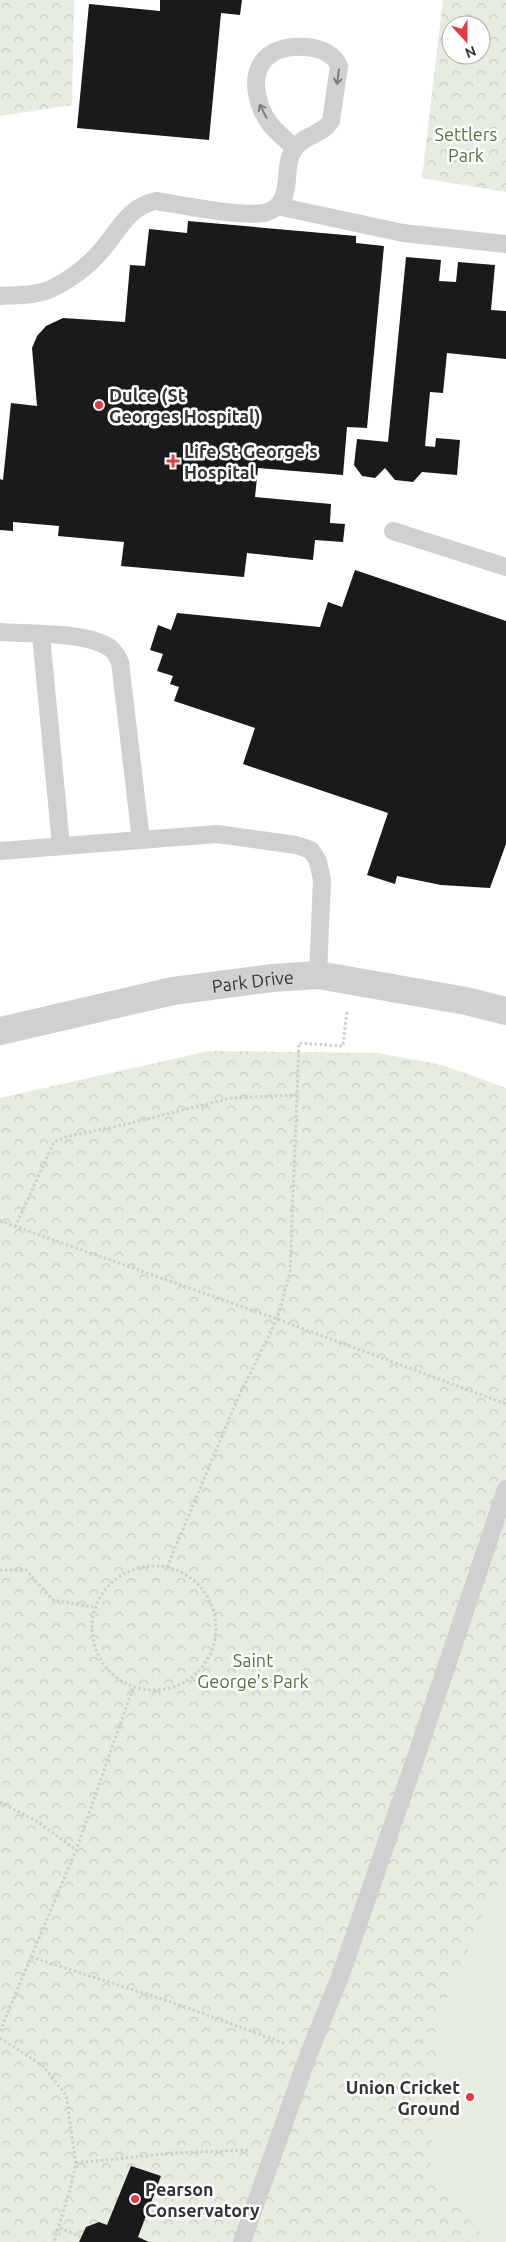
<svg xmlns="http://www.w3.org/2000/svg" width="506" height="2242" font-family="Ubuntu,sans-serif">
<style>
.forest{fill:url(#forest-crowns);fill-rule:evenodd}
.garden{fill:#e6ecdf}
.building{fill:#1a1a1a}
.lines{fill:none;stroke-linecap:round;stroke-linejoin:round}
.path{stroke:#cdcdcd;stroke-width:3;stroke-dasharray:2.5 2.5;stroke-linecap:butt}
.service{stroke:#d0d0d0;stroke-width:18}
.tertiary{stroke:#d0d0d0;stroke-width:28}
.oneway{stroke:#7a7a7a}
.poi-dot{fill:#e63946;stroke:#fff;stroke-width:2}
.labels{text-anchor:middle;dominant-baseline:central;stroke-width:5;stroke-linejoin:round;paint-order:stroke}
.park-label{font-size:18px;fill:#56703f;stroke:#fff}
.poi-label{font-size:18px;font-weight:bold;fill:#333;stroke:#fff;text-anchor:start}
.street-label{font-size:18px;fill:#333;stroke:#fff}
</style>
<defs>
<pattern id="forest-crowns" width="20" height="18" patternUnits="userSpaceOnUse" patternTransform="scale(1.25)"><rect width="20" height="18" fill="#e6ecdf"/><path d="M2 6a3 3 0 1 1 6 0M12 15a3 3 0 1 1 6 0" fill="none" stroke="#c6cbc0"/></pattern>
</defs>
<rect width="100%" height="100%" fill="#fff"/>
<path class="forest" d="M0,0H74L72,105L0,116Z
M443,0H506V192L422,178ZM451,25H481V55H451Z
M209,1051L378,1053L442,1065L506,1088V2242H0V1098Z"/>
<path class="garden" d="M506,1864V2242H489L430,2176L438,2018Z"/>
<path class="building" d="M160,0H242L240,15L221,13L209,140L77,128L89,4L160,11Z
M188,221L356,236V243L384,246L367,428L347,427L343,475L258,468L255,497L331,504L330,523L345,524L343,542L315,540L313,560L247,553L244,577L121,566L124,542L58,536L59,526L13,522V531L0,530V479L3,480L11,403L37,406L32,348L37,336L46,326L63,318L125,322L130,265L145,266L149,229L187,233Z
M406,257L441,260L439,281L456,282L458,262L495,265L491,310L506,311V359L447,353L443,393L430,392L425,446L435,447L436,438L460,440L457,475L422,472L413,482L395,480L385,468L375,478L362,476L354,465L357,439L388,442Z
M355,570L506,621V844L490,888L441,885L397,876L395,884L367,875L388,813L243,764L255,728L174,701L179,687L170,684L173,676L157,671L163,654L150,650L158,625L171,630L177,613L320,627L328,602L342,607Z
M131,2166L161,2176L138,2237L149,2242H79L86,2227L99,2222L107,2225Z"/>
<g class="lines">
<path class="path" d="M0,1221L277,1319L506,1404
M15,1227L54,1142L65,1137L127,1124L231,1098L297,1095
M92 1628a62 62 0 1 1 124 0a62 62 0 1 1-124 0Z
M167,1567L238,1398L277,1319L290,1273L299,1043L343,1046L347,1010
M0,1570H26L53,1600L93,1607
M0,1802L38,1822L76,1850
M31,1957L177,2004L286,2044
M0,2031L76,1850L133,1688
M0,2038L43,2066L66,2095L76,2163L70,2189L54,2242
M76,2163L174,2153L249,2150
M60,2228L81,2237"/>
<path class="service" d="M277,206L403,233L506,244
M0,296C17,295 37,296 53,288C71,279 88,266 101,251C118,232 128,206 156,201C182,205 240,217 264,213C271,211 279,207 282,200C291,184 283,163 295,148C304,135 322,135 331,121L339,66C330,44 289,42 271,54C247,70 256,105 270,124C277,133 286,140 295,148
M393,531L506,567
M0,632C29,634 80,632 105,645C113,648 117,655 120,662L141,840
M41,635L61,845
M0,851L217,834L296,845L311,850L318,861L322,880L318,975
M242,2242L309,2053L340,1977L416,1757L506,1489"/>
<path class="tertiary" id="s1" d="M0,1031L173,991L273,978L318,975L466,1001L506,1011"/>
</g>
<defs><path id="oneway-shaft" d="M-6 0H5M1.5-3L5.5 0L1.5 3" fill="none" stroke-width="1.6" stroke-linecap="round" stroke-linejoin="round" transform="scale(1.25)"/></defs>
<g class="oneway">
<use href="#oneway-shaft" transform="translate(338 77) rotate(97)"/>
<use href="#oneway-shaft" transform="translate(263 111) rotate(-118)"/>
</g>
<g class="poi-dot">
<circle cx="99" cy="405" r="5"/>
<path d="M170.5 453.5h5v5h5v5h-5v5h-5v-5h-5v-5h5z"/>
<circle cx="470" cy="2097" r="5"/>
<circle cx="135" cy="2199" r="5"/>
</g>
<g class="labels">
<g class="park-label">
<text x="466" y="134">Settlers<tspan x="466" dy="21">Park</tspan></text>
<text x="253" y="1660">Saint<tspan x="253" dy="21">George's Park</tspan></text>
</g>
<g class="poi-label">
<text x="109" y="395">Dulce (St<tspan x="109" dy="21">Georges Hospital)</tspan></text>
<text x="184" y="451">Life St George's<tspan x="184" dy="21">Hospital</tspan></text>
<text x="460" y="2087" text-anchor="end">Union Cricket<tspan x="460" dy="21">Ground</tspan></text>
<text x="145" y="2189">Pearson<tspan x="145" dy="21">Conservatory</tspan></text>
</g>
<g class="street-label">
<text stroke="none"><textPath href="#s1" startOffset="258">Park Drive</textPath></text>
</g>
</g>
<g transform="translate(466 40) rotate(159)"><circle r="24" fill="#ffffff" stroke="#adadad"/>
<path d="M0-4L9 19L0 12L-9 19Z" fill="#e63946"/>
<text y="-8" font-size="14" font-weight="bold" text-anchor="middle" fill="#333333">N</text>
</g>
</svg>
